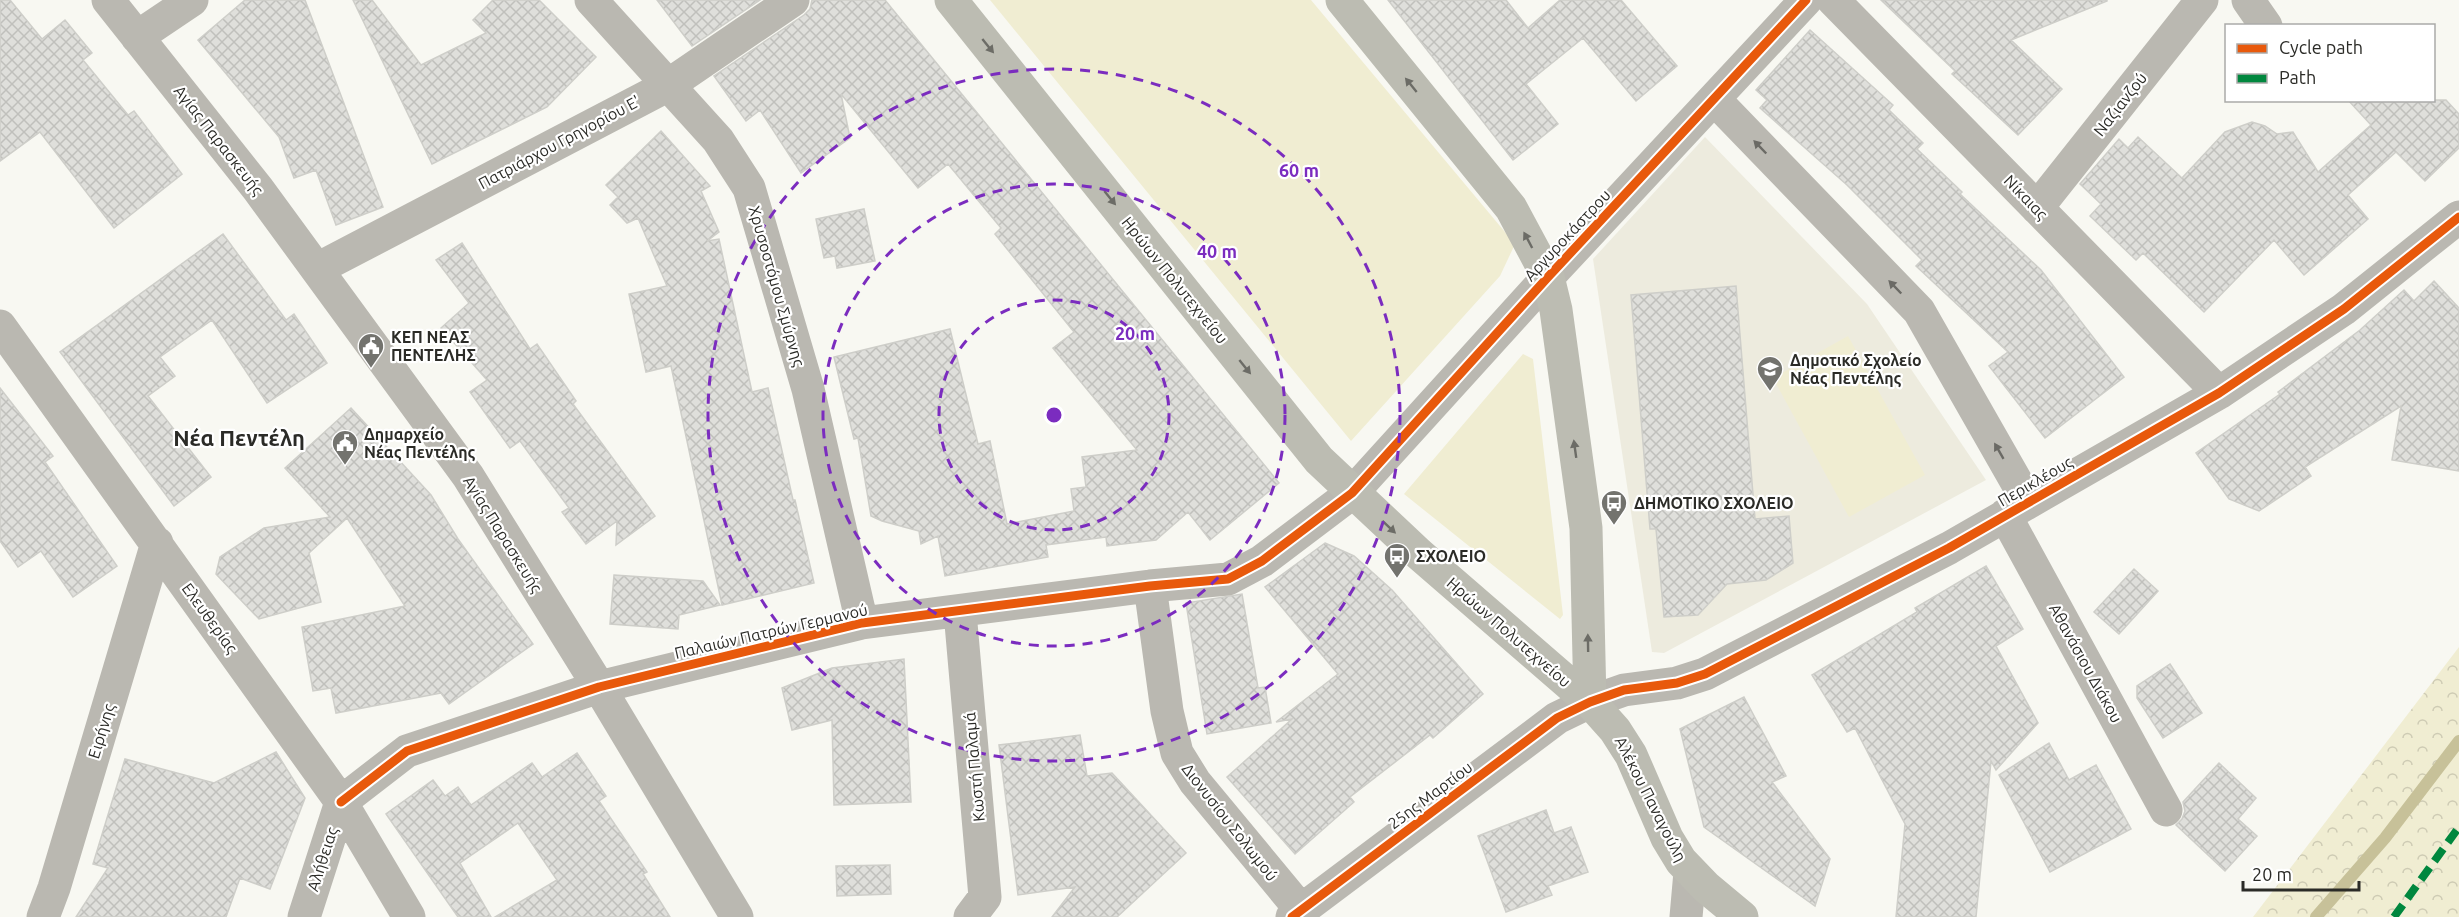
<svg xmlns="http://www.w3.org/2000/svg" width="2459" height="917" font-family="Ubuntu,sans-serif">
<style>
.built{fill:#edebde}
.forest{fill:url(#forest-crowns)}
.park{fill:#f0edd2}
.lines{fill:none;stroke-linecap:round;stroke-linejoin:round}
.stream{stroke:#c7c199;stroke-width:12}
.building{fill:url(#building-cross-hatch);stroke:#cecec9;stroke-width:1.5}
.minor{stroke:#bab8b1;stroke-width:33}
.major{stroke:#bcbcb2;stroke-width:33}
.quiet{stroke:#00873e;stroke-width:8;stroke-dasharray:15 8;stroke-linecap:butt}
.cycleway-casing{stroke:#fff;stroke-width:13}
.cycleway{stroke:#e8590c;stroke-width:9}
.oneway{fill:#6c6c66}
.oneway2{fill:#6b6a65}
.ring{fill:none;stroke:#7b2cbf;stroke-width:3;stroke-dasharray:10 8}
.labels{text-anchor:middle;dominant-baseline:central;stroke-width:4.5;stroke-linejoin:round;paint-order:stroke}
.street-label{font-size:16px;fill:#2b2b27;stroke:#fff}
.poi-label{font-size:16px;font-weight:bold;fill:#2b2b27;stroke:#fff;text-anchor:start}
.district-label{font-size:22px;font-weight:bold;fill:#2b2b27;stroke:#fff}
.centre{fill:#7b2cbf;stroke:#fff;stroke-width:3}
.ring-label{font-size:18px;text-anchor:middle;font-weight:bold;fill:#7b2cbf;stroke:#fff;stroke-width:4.5;stroke-linejoin:round;paint-order:stroke}
</style>
<defs>
<pattern id="forest-crowns" width="20" height="18" patternUnits="userSpaceOnUse" patternTransform="scale(1.5)"><rect width="20" height="18" fill="#f0edd2"/><path d="M2 6a3 3 0 1 1 6 0M12 15a3 3 0 1 1 6 0" fill="none" stroke="#cecbb4"/></pattern>
<pattern id="building-cross-hatch" width="8" height="8" patternUnits="userSpaceOnUse" patternTransform="scale(1.5)"><rect width="8" height="8" fill="#dfdfdb"/><path d="M0 0l8 8M0 8l8-8" fill="none" stroke="#c0c0bc"/></pattern>
</defs>
<rect width="100%" height="100%" fill="#f8f8f2"/>
<path class="built" d="M1705,137L1867,304L1986,480L1664,653L1652,652L1593,259Z"/>
<path class="forest" d="M2459,647V917H2253Z"/>
<path class="park" d="M990,0H1311L1515,244L1500,276L1351,441Z
M1848,336L1925,475L1849,517L1773,378Z
M1523,354L1533,359L1563,615L1560,619L1404,494Z"/>
<g class="lines">
<path class="stream" d="M2316,917L2385,838L2459,741"/>
</g>
<path class="building" d="M0,0H10L42,39L65,20L92,53L83,60L128,115L134,111L182,174L114,228L40,132L0,161Z
M245,0H305L383,207L336,225L316,170L294,178L279,137L198,40Z
M353,0H372L421,65L486,33L473,20L493,0H539L596,57L547,107L432,164Z
M657,0H760L692,46Z
M812,0H885L1279,483L1210,540L1188,512L1156,540L1107,546L1106,537L1046,545L1048,557L945,576L938,536L921,544L919,531L882,521L871,516L858,438L854,439L834,357L950,329L978,444L990,441L1007,524L1074,511L1071,489L1086,487L1082,457L1137,450L1053,348L1074,332L995,234L1001,228L948,164L918,188L841,94L850,138L801,173L760,110L746,121L714,76L804,15L810,9Z
M1388,0H1506L1528,28L1560,0H1621L1677,66L1636,101L1583,38L1526,84L1558,124L1513,160Z
M1881,0H2107V1L2011,40L2062,89L2018,135L1952,74L1955,71Z
M1810,30L1893,105L1889,110L1923,143L1917,149L1962,192L1960,194L2041,270L2124,377L2045,438L1989,366L2008,352L1916,266L1922,260L1847,185L1760,108L1767,100L1756,90Z
M2348,100H2446L2459,114V148L2425,181L2396,152L2348,195L2368,219L2304,275L2274,240L2204,312L2143,253L2136,260L2090,216L2101,204L2080,184L2119,139L2128,148L2138,137L2182,178L2225,132L2252,122L2265,126L2277,134L2293,132L2318,172L2371,125Z
M661,131L710,186L701,191L719,232L707,241L719,239L752,392L768,388L793,500H795L814,583L722,605L671,366L646,372L629,294L667,286L638,218L627,223L610,205L618,197L606,185Z
M864,209L875,261L837,268L835,256L824,258L816,219Z
M223,234L286,320L294,314L327,363L267,403L212,320L160,357L175,376L148,396L211,477L174,506L60,352Z
M462,243L530,349L537,344L576,401L573,404L655,516L616,545L617,521L586,544L562,512L569,508L520,441L510,448L470,392L487,380L441,328L469,303L436,260Z
M2434,281L2459,308V471L2392,460L2401,406L2305,467L2311,476L2259,511L2229,499L2196,453L2280,394L2278,392L2360,330L2404,290L2414,301Z
M1736,286L1755,519L1789,516L1793,563L1766,580L1727,584L1698,615L1664,617L1656,529H1650L1631,295Z
M0,388L53,456L45,462L117,566L73,597L41,551L18,567L0,541Z
M351,408L431,495L458,539L533,644L449,704L441,693L336,713L331,688L313,691L302,627L405,606L347,518L309,553L321,602L259,619L216,574L220,557L264,528L330,517L285,468Z
M1325,543L1354,556L1392,590L1483,694L1433,738L1430,735L1350,797L1354,802L1295,854L1227,777L1292,719L1276,722L1338,674L1265,587Z
M1986,566L2023,629L1996,646L2038,723L1996,770L1991,761L1976,917H1896L1905,824L1855,728L1847,732L1812,675L1917,612L1915,608Z
M2134,569L2158,591L2119,634L2094,612Z
M614,575L703,581L720,605L679,615L678,629L610,624Z
M1242,594L1258,688L1265,687L1271,723L1207,734L1186,603Z
M904,659L911,802L834,805L832,720L792,730L782,688L832,668Z
M2170,664L2202,713L2163,738L2137,698V686Z
M1744,697L1786,776L1772,782L1830,859L1815,906L1704,827L1680,729Z
M1080,735L1087,776L1112,773L1186,853L1117,917H1052L1075,887L1018,895L999,745Z
M2049,743L2069,780L2096,765L2131,829L2050,872L1999,775Z
M276,752L305,798L270,889L240,878L226,917H76L108,868L93,864L125,759L214,783Z
M577,753L606,796L599,801L647,872L643,874L670,917H495L557,880L518,823L460,863L491,917H458L386,814L433,780L445,796L458,787L471,805L532,763L542,777Z
M2219,763L2256,798L2238,819L2257,836L2225,871L2176,825L2182,819L2185,811L2183,802Z
M1546,810L1554,833L1571,827L1588,872L1548,886L1552,895L1506,912L1478,836Z
M890,865L891,894L837,896L836,866Z"/>
<g class="lines">
<path class="minor" d="M108,0L258,189L468,476L599,687L737,917
M591,0L718,140L749,188L808,389L862,623
M1833,0L2219,393
M2248,0L2266,26
M137,37L192,0
M1715,100L1919,311L2028,502
M2037,208L2202,0
M317,269L667,86L793,0
M0,326L341,802L409,917
M2005,515L2166,810
M1150,586L1167,711L1177,753L1195,782L1301,910
M960,612L985,897L970,917
M341,802L407,751L599,687L862,623L1150,586L1228,579L1262,561L1352,493L1548,277L1806,0
M43,917L54,888L157,543
M304,917L341,802
M1292,917L1557,718L1590,702L1624,690L1677,683L1705,674L1949,548L2219,393L2344,309L2459,217
M1686,917L1690,872"/>
<path class="major" d="M951,0L1319,460L1419,554L1590,702L1615,730L1631,755L1667,838L1681,861L1706,887L1742,917
M1342,0L1511,208L1548,277L1556,310L1586,528L1590,702"/>
<path class="quiet" d="M2394,917L2459,827"/>
<g class="cycleway-casing">
<path id="cycleway" d="M341,802L407,751L599,687L862,623L1150,586L1228,579L1262,561L1352,493L1548,277L1806,0
M1292,917L1557,718L1590,702L1624,690L1677,683L1705,674L1949,548L2219,393L2344,309L2459,217"/>
</g>
<use href="#cycleway" class="cycleway"/>
</g>
<defs><path id="oneway-solid" d="M-6-.8H1V-3.2L6.5 0L1 3.2V.8H-6Z" transform="scale(1.5)"/></defs>
<g class="oneway">
<use href="#oneway-solid" transform="translate(988 46) rotate(51)"/>
<use href="#oneway-solid" transform="translate(1411 85) rotate(-129)"/>
<use href="#oneway-solid" transform="translate(1110 198) rotate(51)"/>
<use href="#oneway-solid" transform="translate(1528 240) rotate(-118)"/>
<use href="#oneway-solid" transform="translate(1245 367) rotate(51)"/>
<use href="#oneway-solid" transform="translate(1575 449) rotate(-98)"/>
<use href="#oneway-solid" transform="translate(1389 527) rotate(43)"/>
<use href="#oneway-solid" transform="translate(1588 643) rotate(-91)"/>
</g>
<g class="oneway2">
<use href="#oneway-solid" transform="translate(1760 147) rotate(-134)"/>
<use href="#oneway-solid" transform="translate(1895 287) rotate(-134)"/>
<use href="#oneway-solid" transform="translate(1999 451) rotate(-120)"/>
</g>
<g class="ring">
<circle cx="1054" cy="415" r="115"/>
<circle cx="1054" cy="415" r="231"/>
<circle cx="1054" cy="415" r="346"/>
</g>
<defs>
<g id="civic-pin" transform="scale(1.35)"><path d="M0 17L-7.5 6A9.5 9.5 0 1 1 7.5 6Z" fill="#73736e" stroke="#fff"/><path d="M-.6-6.5H3V-4.5H.6V-3L4-1V1h2V6H-6V1h2V-1L-.6-3ZM-1.2 2.5V6h2.4V2.5Z" fill="#fff"/></g>
<g id="school-pin" transform="scale(1.35)"><path d="M0 17L-7.5 6A9.5 9.5 0 1 1 7.5 6Z" fill="#73736e" stroke="#fff"/><path d="M0-5L7-2L0 1L-7-2ZM-4 1L0 2.5L4 1V4Q0 6-4 4Z" fill="#fff"/></g>
<g id="bus-pin" transform="scale(1.35)"><path d="M0 17L-7.5 6A9.5 9.5 0 1 1 7.5 6Z" fill="#73736e" stroke="#fff"/><path d="M-5-6H5V4H4V6H2V4H-2V6H-4V4H-5ZM-3.5-4V0h7V-4ZM-3.5 1.2v1.5H-2V1.2ZM2 1.2v1.5H3.5V1.2Z" fill="#fff"/></g>
</defs>
<g fill-rule="evenodd">
<use href="#civic-pin" x="371" y="346"/>
<use href="#school-pin" x="1770" y="369"/>
<use href="#civic-pin" x="345" y="443"/>
<use href="#bus-pin" x="1614" y="503"/>
<use href="#bus-pin" x="1397" y="556"/>
</g>
<g class="labels">
<g class="street-label">
<text transform="translate(2120 104) rotate(-52)">Ναζιανζού</text>
<text transform="translate(219 140) rotate(52)">Αγίας Παρασκευής</text>
<text transform="translate(559 142) rotate(-28)">Πατριάρχου Γρηγορίου Ε'</text>
<text transform="translate(2026 197) rotate(46)">Νίκαιας</text>
<text transform="translate(1567 235) rotate(-47)">Αργυροκάστρου</text>
<text transform="translate(1175 280) rotate(51)">Ηρώων Πολυτεχνείου</text>
<text transform="translate(777 286) rotate(74)">Χρυσοστόμου Σμύρνης</text>
<text transform="translate(2035 481) rotate(-30)">Περικλέους</text>
<text transform="translate(503 534) rotate(58)">Αγίας Παρασκευής</text>
<text transform="translate(210 618) rotate(54)">Ελευθερίας</text>
<text transform="translate(771 631) rotate(-13)">Παλαιών Πατρών Γερμανού</text>
<text transform="translate(1509 632) rotate(41)">Ηρώων Πολυτεχνείου</text>
<text transform="translate(2086 663) rotate(61)">Αθανάσιου Διάκου</text>
<text transform="translate(101 731) rotate(-73)">Ειρήνης</text>
<text transform="translate(974 767) rotate(-95)">Κωστή Παλαμά</text>
<text transform="translate(1430 795) rotate(-37)">25ης Μαρτίου</text>
<text transform="translate(1651 799) rotate(63)">Αλέκου Παναγούλη</text>
<text transform="translate(1230 822) rotate(52)">Διονυσίου Σολωμού</text>
<text transform="translate(322 859) rotate(-72)">Αλήθειας</text>
</g>
<g class="poi-label">
<text x="391" y="337">ΚΕΠ ΝΕΑΣ<tspan x="391" dy="18">ΠΕΝΤΕΛΗΣ</tspan></text>
<text x="1790" y="360">Δημοτικό Σχολείο<tspan x="1790" dy="18">Νέας Πεντέλης</tspan></text>
<text x="364" y="434">Δημαρχείο<tspan x="364" dy="18">Νέας Πεντέλης</tspan></text>
<text x="1634" y="503">ΔΗΜΟΤΙΚΟ ΣΧΟΛΕΙΟ</text>
<text x="1416" y="556">ΣΧΟΛΕΙΟ</text>
</g>
<g class="district-label">
<text x="239" y="437">Νέα Πεντέλη</text>
</g>
</g>
<circle cx="1054" cy="415" r="9" class="centre"/>
<g class="ring-label">
<text x="1299" y="177">60 m</text>
<text x="1217" y="258">40 m</text>
<text x="1135" y="340">20 m</text>
</g>
<rect x="2225" y="24" width="210" height="78" fill="#ffffff" stroke="#aaaaa9" stroke-width="1.5"/>
<rect x="2237" y="44" width="30" height="9" fill="#e8590c" stroke="#aaaaa9" stroke-width="1.5"/>
<text x="2279" y="54" font-size="18" fill="#2b2b27">Cycle path</text>
<rect x="2237" y="74" width="30" height="9" fill="#00873e" stroke="#aaaaa9" stroke-width="1.5"/>
<text x="2279" y="84" font-size="18" fill="#2b2b27">Path</text>
<path d="M2243 881v9h116v-9" fill="none" stroke="#2b2b27" stroke-width="3"/>
<text x="2252" y="881" font-size="18" fill="#2b2b27" stroke="#ffffff" stroke-width="4.5" paint-order="stroke">20 m</text>
</svg>
